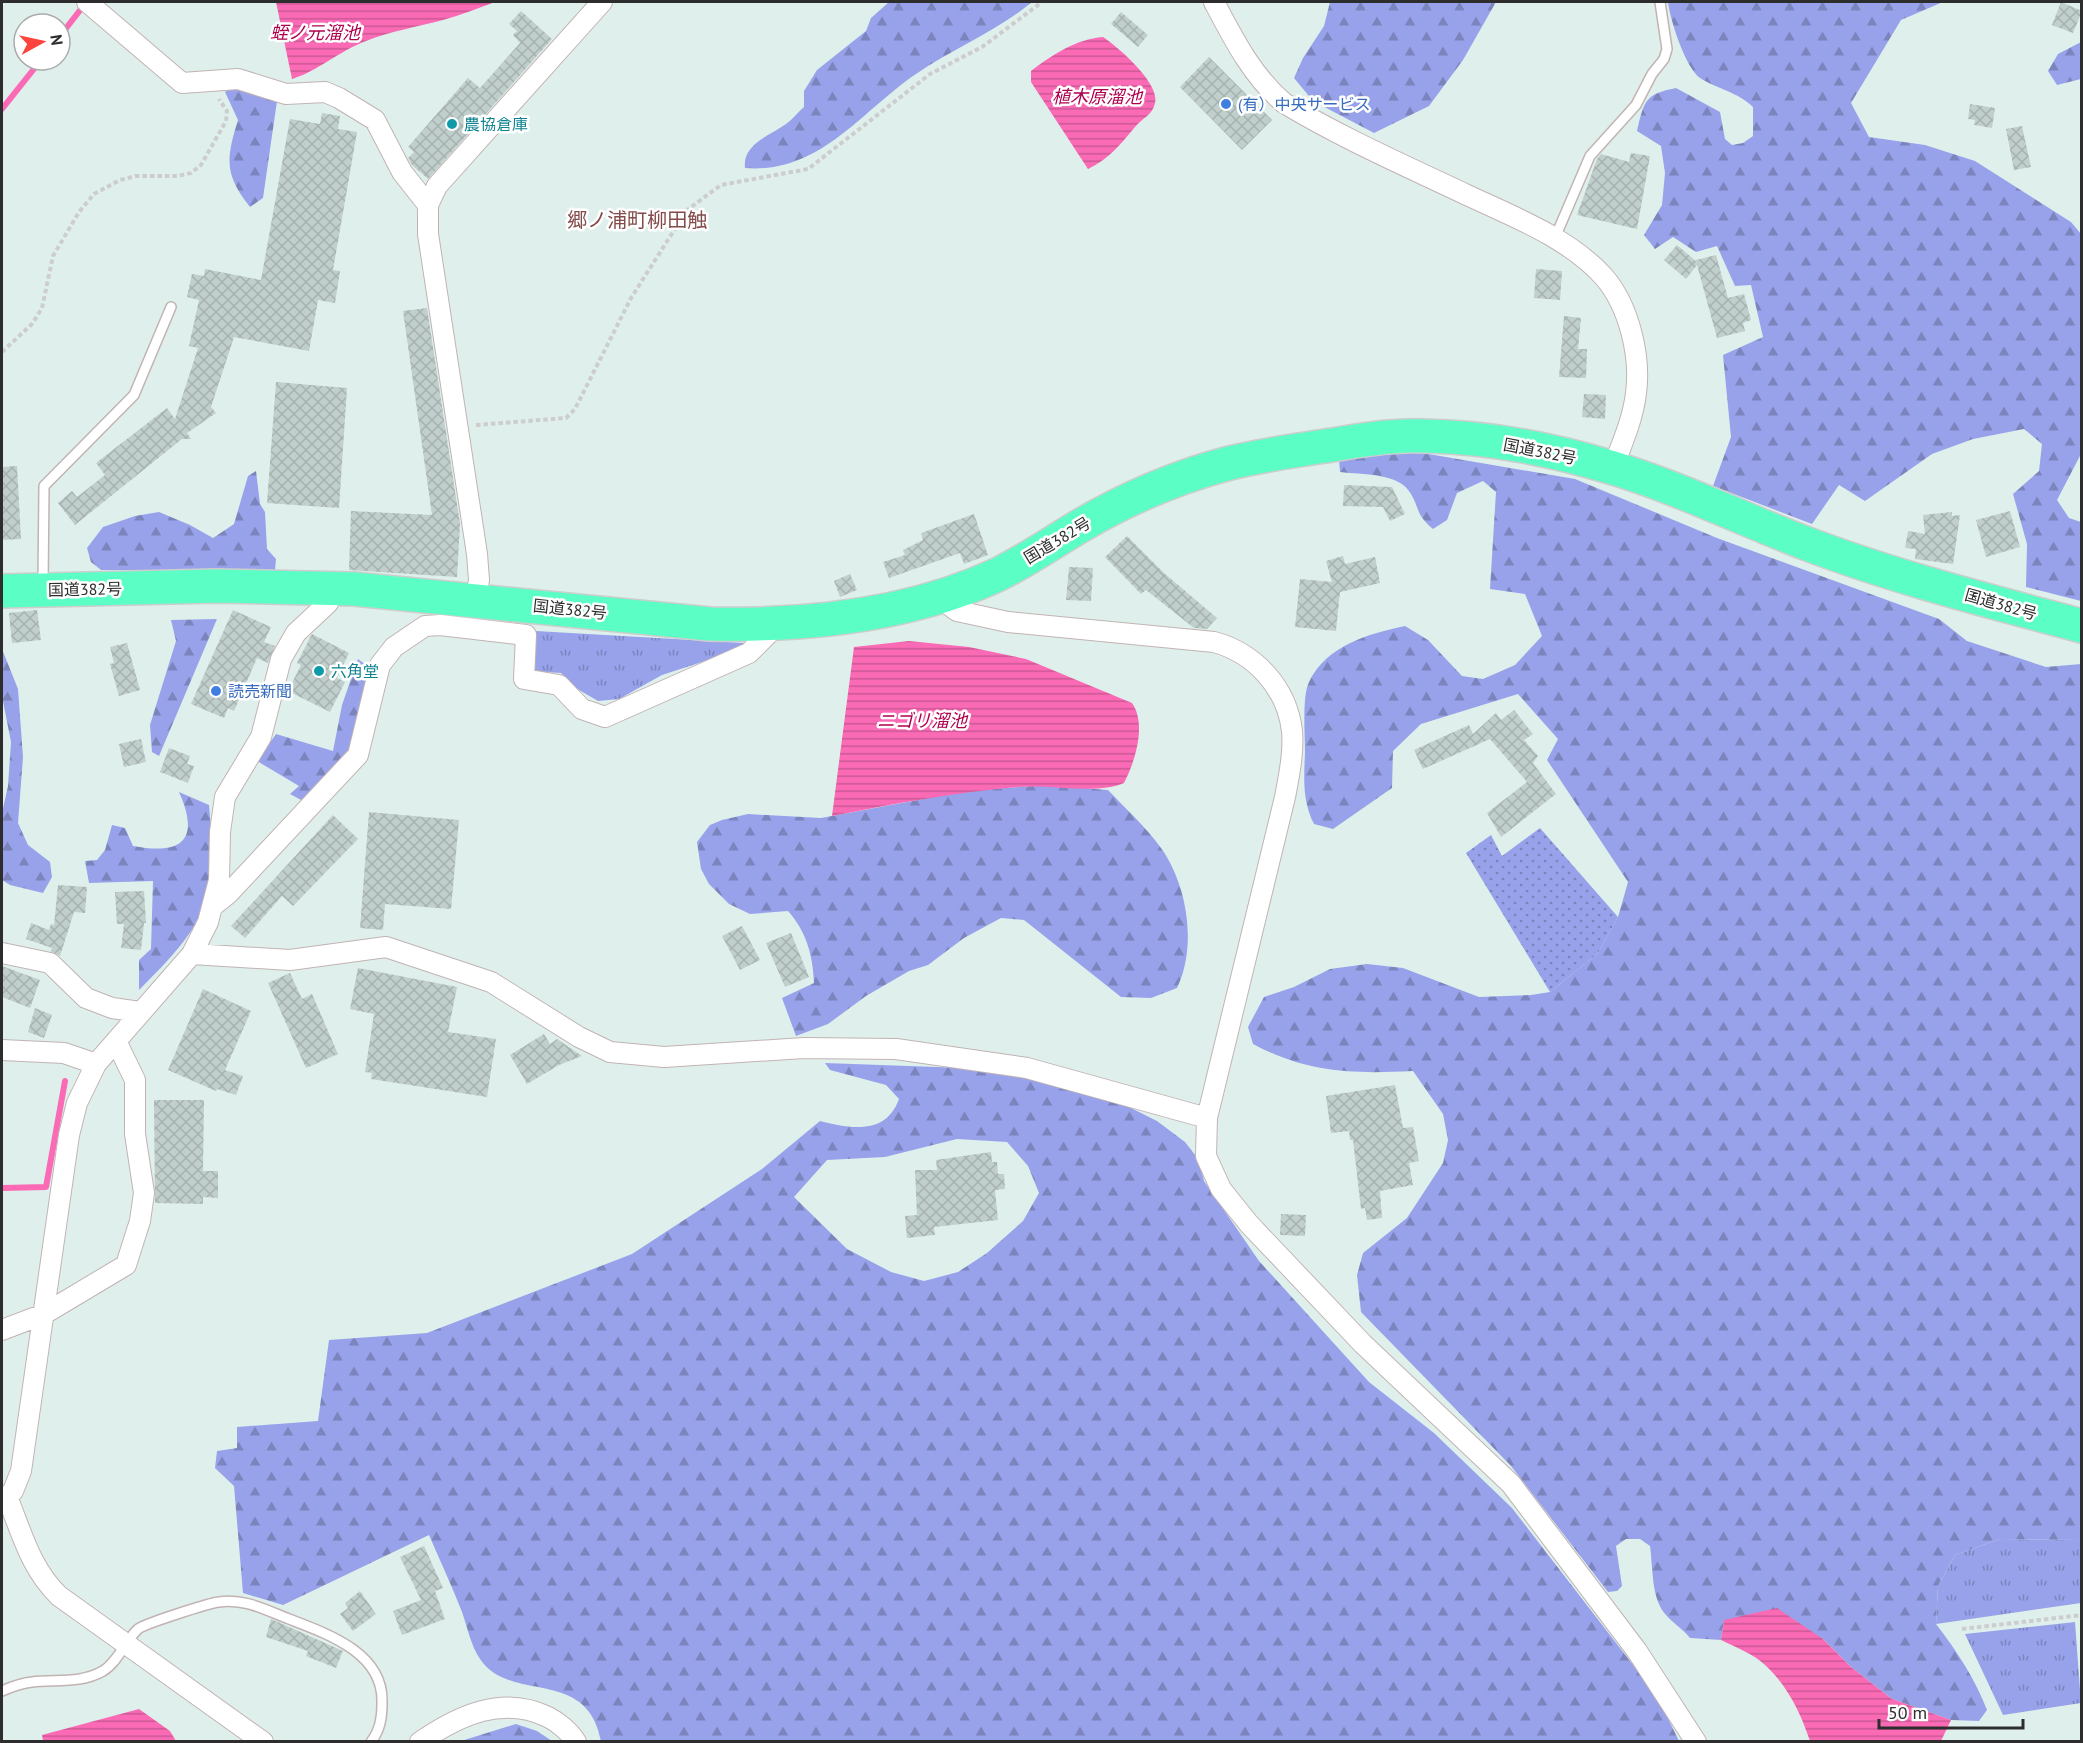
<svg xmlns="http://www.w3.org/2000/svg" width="2083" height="1743" font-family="'PT Sans','Noto Sans JP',sans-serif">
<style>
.grass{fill:url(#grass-tufts)}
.forest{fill:url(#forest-firs);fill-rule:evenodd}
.garden{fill:url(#garden-dots)}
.water{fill:url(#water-rules)}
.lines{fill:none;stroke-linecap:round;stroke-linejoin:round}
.stream{stroke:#fa6ab5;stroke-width:6}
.building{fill:url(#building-cross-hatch)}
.lane-casing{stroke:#c2b3b3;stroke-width:12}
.street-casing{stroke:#c2b3b3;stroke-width:22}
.highway-casing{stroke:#cdcdcd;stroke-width:36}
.path{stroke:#cdcdcd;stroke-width:4;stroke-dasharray:4.5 3;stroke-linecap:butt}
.lane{stroke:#fff;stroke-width:9}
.street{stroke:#fff;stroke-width:20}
.highway{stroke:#5bffc5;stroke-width:33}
.shop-dot{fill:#3f7fe0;stroke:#fff;stroke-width:2}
.culture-dot{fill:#0f9aa8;stroke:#fff;stroke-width:2}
.labels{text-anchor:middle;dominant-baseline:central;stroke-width:5;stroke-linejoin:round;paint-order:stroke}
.shop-label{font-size:16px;fill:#366cbe;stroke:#fff;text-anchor:start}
.culture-label{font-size:16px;fill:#0d838f;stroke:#fff;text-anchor:start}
.street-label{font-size:16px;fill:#2d2d2d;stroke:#fff}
.water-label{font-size:18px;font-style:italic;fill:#ae014d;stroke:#fff}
.quarter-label{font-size:20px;fill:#834b49;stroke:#fff}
</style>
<defs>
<pattern id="grass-tufts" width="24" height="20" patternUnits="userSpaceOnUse" patternTransform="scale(1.5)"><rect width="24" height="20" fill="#97a2ea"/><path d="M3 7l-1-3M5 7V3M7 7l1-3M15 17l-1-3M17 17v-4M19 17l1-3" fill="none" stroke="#7c84be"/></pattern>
<pattern id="forest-firs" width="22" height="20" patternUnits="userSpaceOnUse" patternTransform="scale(1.5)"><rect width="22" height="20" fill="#97a2ea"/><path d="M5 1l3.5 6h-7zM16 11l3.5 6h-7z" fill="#7c84be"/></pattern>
<pattern id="garden-dots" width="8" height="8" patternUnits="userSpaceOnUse" patternTransform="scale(1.5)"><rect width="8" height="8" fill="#97a2ea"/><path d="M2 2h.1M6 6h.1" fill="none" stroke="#7c84be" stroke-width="1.8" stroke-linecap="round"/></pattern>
<pattern id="water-rules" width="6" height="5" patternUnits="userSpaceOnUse" patternTransform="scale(1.5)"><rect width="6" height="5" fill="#fa6ab5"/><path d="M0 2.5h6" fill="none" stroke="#cb5894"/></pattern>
<pattern id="building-cross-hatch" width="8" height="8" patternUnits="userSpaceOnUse" patternTransform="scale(1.5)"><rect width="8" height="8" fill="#c1cfcc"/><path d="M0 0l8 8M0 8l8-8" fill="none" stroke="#a6b2b0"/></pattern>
</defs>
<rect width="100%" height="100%" fill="#dff0ec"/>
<path class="grass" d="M536,631L744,643L736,651L662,675L619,699L598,701L574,687L561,673L531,671Z
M2000,1539L2081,1540V1603L1936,1624L1938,1586L1955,1555Z
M2075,1622L2081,1703L2003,1715L1965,1634Z"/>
<path class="forest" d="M889,2H1032C997,31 954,48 916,74C860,112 820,174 745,168C742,144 771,135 786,124C793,119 798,112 804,107V91L817,70L866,31L871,18Z
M1330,2H1496L1463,60L1429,106L1374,133L1313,101L1294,78L1303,58L1324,26Z
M1668,2H1943L1901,20L1851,103L1869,137L1925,145L1975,161L2071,222L2081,234V454L2057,500L2069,518L2081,522V601L2026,587L2027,544L2013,494L2039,471L2042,444L2024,429L1973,439L1932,454L1865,501L1839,485L1812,524L1713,486L1731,437L1723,355L1763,337L1751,285L1735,286L1717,246L1696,252L1673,237L1655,249L1644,235L1662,205L1665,173L1661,146L1637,131C1644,101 1645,94 1676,88L1720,112L1725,139L1732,145L1743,143L1753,136V107C1738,92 1717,89 1700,78C1685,67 1670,19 1668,2Z
M2081,42V79L2057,85L2048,71L2058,54Z
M232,87L277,101L263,198L250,207C224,174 226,159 238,120L225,92Z
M1411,451L1575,479L1717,538L1939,619L1967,641L2046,667L2081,664V1540L2000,1539L1955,1555L1938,1586L1936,1624C1957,1651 1975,1679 1987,1710L1979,1721L1951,1720L1892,1699L1851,1667L1823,1639L1724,1620L1721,1640L1690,1638C1683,1629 1673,1623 1666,1615C1651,1599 1653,1567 1650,1546L1640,1539H1626L1616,1546L1622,1586L1617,1591L1608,1592L1511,1466L1361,1312L1357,1275L1363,1253L1407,1218L1443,1163L1448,1140L1443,1114L1413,1071C1352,1074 1307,1073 1253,1044L1248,1027L1264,997L1294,987L1330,969L1367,964L1403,968L1479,997L1531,995L1550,992L1598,953L1618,917L1628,882L1547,760L1558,739L1518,694L1421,724L1393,751L1392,788L1333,829L1314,824C1302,800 1304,778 1305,752C1305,735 1302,696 1309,682C1327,645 1368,634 1405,626L1428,640L1462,676L1483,679L1515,665L1542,636L1525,594L1490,589L1496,492L1483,481L1457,493L1447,520L1433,529C1415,513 1421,512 1411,494C1399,472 1362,475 1340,472L1339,460Z
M256,471L260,504L265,512L267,549L276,559L275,570H101L91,562L87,548L103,527L135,516L159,512L190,525L213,538L234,524L248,476Z
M217,619L159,756L152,752L150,725L176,641L171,620Z
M2,649L18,689L23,757L18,823L28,845L50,862L52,877L43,893L10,885L2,880V813L8,786L11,742L2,696Z
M358,659L370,668L351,751L303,801L290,794L299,786L257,761L276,734L333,751L342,705Z
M1046,785L1108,790C1126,809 1146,827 1161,848C1188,886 1197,947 1177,988L1151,998L1121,997L1024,920L1001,918L964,938L928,965L909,971L866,996L828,1024L796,1036L782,998L814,983C813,955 806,931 788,911L750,914L729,904L709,884L701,869L697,842L710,825L722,820L748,814L821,818L966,791Z
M179,792L209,805C211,831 215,858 211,884C205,925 167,962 139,990V960L151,949L153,881L89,883L85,861L97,860L105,850L112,825L125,828L133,846C181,855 201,841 179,792Z
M825,1063L992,1069L1052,1081L1127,1106L1157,1121L1185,1142L1199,1160L1204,1181L1259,1261L1369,1382L1434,1433L1512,1508L1657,1696L1679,1741H601C587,1666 510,1704 480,1659C471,1646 467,1626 462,1612C452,1586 440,1561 429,1535L283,1605L243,1593L234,1486L215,1468L217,1451L237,1448V1427L318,1421L329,1340L427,1333L632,1254L762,1169L820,1121C851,1129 886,1135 899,1099L886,1085L830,1070ZM957,1139L1007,1142L1028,1166L1039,1193L1023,1221L987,1253L958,1272L924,1281L891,1272L847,1249L794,1197L827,1160L885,1157Z
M516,1724L537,1731L552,1741H461Z"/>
<path class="garden" d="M1540,828L1618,917L1598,953L1550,992L1466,853L1491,835L1502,856Z"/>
<path class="water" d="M276,2H495C478,8 461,15 443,20C417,27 391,31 366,41C339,51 318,71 292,79Z
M1103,37C1118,47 1160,83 1155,103C1153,115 1142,118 1135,127C1120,145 1109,159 1088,169L1031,82V71C1052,55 1076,39 1103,37Z
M909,641L969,647L1026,659L1132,703C1147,724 1135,762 1124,783C1097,795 1052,784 1019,787C956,792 895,804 832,816L854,647Z
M1777,1608L1823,1639L1851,1667L1892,1699L1951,1720L1941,1741H1810C1800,1711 1785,1680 1759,1660C1748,1652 1733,1646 1721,1640L1724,1620Z
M139,1709L170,1731L176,1741H43L42,1735Z"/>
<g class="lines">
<path class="stream" d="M60,36L81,9
M2,109L41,60
M2,1188L46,1187L65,1081"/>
</g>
<path class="building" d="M2061,2L2082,11L2073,33L2052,25Z
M521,11L552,39L428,179L412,165L408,158L414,152L408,147L468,78L480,88L520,43L513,35L517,31L509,24Z
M1121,12L1148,35L1138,47L1111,24Z
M1209,57L1272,120L1242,150L1180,87Z
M1970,104L1995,108L1992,128L1974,125L1975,120L1968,119Z
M322,113L340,116L338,129L357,132L333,270L340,271L335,303L318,300L309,351L234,337L211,407L216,413L187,433L191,439H182L75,525L58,503L72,491L77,497L105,475L96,463L167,408L175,419L198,348L189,346L199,300L187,297L192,274L204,276L205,269L261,280L290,119L320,124Z
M2022,126L2031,167L2014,170L2006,129Z
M1631,153L1650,156L1637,229L1577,215L1597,159L1601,154L1629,162Z
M1677,245L1697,262L1696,260L1716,255L1728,298L1744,294L1751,320L1743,323L1745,331L1717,338L1697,265L1686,279L1664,260Z
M1536,269L1562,271L1560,300L1534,298Z
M427,308L460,524L457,577L349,570L351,511L432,515L403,311Z
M1564,316L1581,318L1578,349H1587L1586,378L1559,377Z
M276,382L347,388L339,508L267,503Z
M1584,394L1606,395L1605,419L1582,417Z
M17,466L21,539L2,540V467Z
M1344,485L1392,487L1405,514L1390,521L1383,507L1343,506Z
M2010,511L2020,547L1986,557L1976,520Z
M1952,512V516L1960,515L1953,564L1915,559L1916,549L1905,548L1908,531L1925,534L1923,515Z
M974,514L988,555L964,564L960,553L889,578L883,562L905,555L903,550L923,540L921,533Z
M1127,536L1164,573L1217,618L1207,629L1194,628L1146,590L1141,594L1105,557Z
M1343,556L1345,564L1375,557L1380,583L1340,592L1336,631L1295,627L1300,579L1332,582L1326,561Z
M1069,567L1093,568L1091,601L1066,600Z
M850,574L857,590L840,597L834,581Z
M37,610L41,640L12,643L9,613Z
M233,610L271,627L264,642L275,646L268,663L257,658L234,711L228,708L224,718L191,704Z
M312,634L349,653L337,678L345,682L330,712L288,691L301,665L297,663Z
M127,643L140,690L119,696L110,664L114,663L110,647Z
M1514,710L1533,734L1524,740L1538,756L1533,763L1556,794L1501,837L1487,813L1527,782L1490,739L1423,769L1414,750L1469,725L1473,734L1496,713L1501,720Z
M141,739L146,762L124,767L119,744Z
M169,748L190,756L187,764L194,766L188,783L160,772Z
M369,812L459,820L451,909L385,904L383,930L360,928Z
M333,815L358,839L293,906L282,896L245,938L231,926Z
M58,885L87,887L85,913L74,912L60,956L51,951L52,948L26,939L31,923L49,930L51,924L54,925Z
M144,891L146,923H144L141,950L121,948L124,924H117L115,892Z
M742,926L760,960L740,970L722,936Z
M791,933L809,977L785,987L766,943Z
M2,966L40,980L30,1008L2,997Z
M358,968L457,987L448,1032L496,1039L487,1097L371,1079L372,1073L365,1072L374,1014L350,1009Z
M290,973L302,999L312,994L338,1054L306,1068L268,983Z
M203,989L251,1011L225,1070L243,1076L236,1095L217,1089L216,1091L168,1070Z
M35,1008L52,1015L44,1038L28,1032Z
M544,1034L550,1044L557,1039L582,1056L559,1065L527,1084L510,1055Z
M1395,1085L1403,1128L1413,1127L1419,1161L1409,1163L1413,1185L1380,1191L1382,1218L1367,1220L1365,1208L1361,1209L1353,1140H1350L1349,1131L1331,1133L1326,1096Z
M154,1100H204L203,1171H218V1198L203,1197V1204L155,1203Z
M991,1152L992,1162H997L998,1174H1004L1005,1189L995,1190L998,1220L934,1227L935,1235L907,1238L905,1216L917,1215L915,1170H937L936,1160Z
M1281,1214L1306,1215L1305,1236L1280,1235Z
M424,1546L443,1588L435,1591L445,1619L402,1635L393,1611L421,1600L400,1557Z
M360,1591L376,1614L353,1631L340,1614L348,1608L345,1603Z
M271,1619L343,1651L336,1668L306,1656L308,1651L266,1637Z"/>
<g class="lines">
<g class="lane-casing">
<path id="lane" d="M1554,240L1590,156L1636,105L1652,74L1664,59L1667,49L1660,2
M43,584L44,486L134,395L171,307
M2,1691C11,1687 21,1683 32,1682C56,1679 80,1684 103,1671C118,1662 125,1641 138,1629C144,1624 209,1603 219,1602C244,1598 266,1610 289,1619C328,1634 384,1653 382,1703C382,1718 380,1730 371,1742"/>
</g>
<g class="street-casing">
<path id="street" d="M87,2L182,83L238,79L286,94L325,92L339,98L375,120L402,172L428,205
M1214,2C1233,38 1252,76 1284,103C1342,138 1406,166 1467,195C1514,217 1569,238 1604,277C1629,306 1641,356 1636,393C1633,419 1622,444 1613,467
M945,596L949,605L957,611L1008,622L1214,642C1255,653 1287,688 1292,731C1294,752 1289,776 1285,797L1207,1118L1206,1156L1221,1189L1249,1224L1363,1344L1511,1484L1637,1651L1696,1742
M476,599L479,580L477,554L428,234V205L437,186L602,2
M213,906L228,894L358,755L380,665L394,647L425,626L440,625L526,635L524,679L559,685L582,709L605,717L749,653L769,633V625
M2,953L50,963L86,998L112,1008L140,1012
M192,954L290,960L386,947L491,982L579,1037L610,1052L664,1057L804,1048L896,1049L1027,1068L1207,1118
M2,1050L64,1053L96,1064
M2,1330L44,1314L126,1265L140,1221L144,1193L135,1134V1080L116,1041
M8,1499C22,1534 31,1569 59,1596L263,1742
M2,1502L13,1491L21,1471L69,1135L77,1103L96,1064L192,954L208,922L219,880L220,832L225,797L261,737L281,659L296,633L328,603L332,589
M420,1742C459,1715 503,1695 548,1717C558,1722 570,1732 576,1742"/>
</g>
<g class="highway-casing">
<path id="highway" d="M2,591L216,586L354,589L710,624C807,626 910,616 999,574C1027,560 1053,542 1080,526C1126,499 1174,478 1226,464C1256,456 1287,452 1318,447C1353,442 1390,434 1425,436C1488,437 1550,449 1610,467C1677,487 1740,518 1805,543C1894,577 1989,601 2082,626"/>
</g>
<path class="path" d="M2,352L32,324L42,308L53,256L79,212L94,194L120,180L136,176H178L191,173L201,165L226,121L227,111L219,99
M476,425L566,418L575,409L631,298L687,210L721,185L808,169L930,74L982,47L1042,2
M1962,1629L2082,1615"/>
<use href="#lane" class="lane"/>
<use href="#street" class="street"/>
<use href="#highway" class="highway"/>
</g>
<g class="shop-dot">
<circle cx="1226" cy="104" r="6"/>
<circle cx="216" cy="691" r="6"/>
</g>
<g class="culture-dot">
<circle cx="452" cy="124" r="6"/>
<circle cx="319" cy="671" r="6"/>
</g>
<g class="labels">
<g class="shop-label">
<text x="1238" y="104">(有）中央サービス</text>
<text x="228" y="691">読売新聞</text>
</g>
<g class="culture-label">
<text x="464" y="124">農協倉庫</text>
<text x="331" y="671">六角堂</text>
</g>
<g class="street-label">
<text transform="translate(1540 451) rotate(11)">国道382号</text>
<text transform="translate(1057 540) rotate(-31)">国道382号</text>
<text transform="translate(85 589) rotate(-1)">国道382号</text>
<text transform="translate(2001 604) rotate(16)">国道382号</text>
<text transform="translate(570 609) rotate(6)">国道382号</text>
</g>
<g class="water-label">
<text x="315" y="32">蛭ノ元溜池</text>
<text x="1097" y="96">植木原溜池</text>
<text x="922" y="720">ニゴリ溜池</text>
</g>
<g class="quarter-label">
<text x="637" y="220">郷ノ浦町柳田触</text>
</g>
</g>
<rect width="2083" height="1743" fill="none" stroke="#2d2d2d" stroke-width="6"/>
<g transform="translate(42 42) rotate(82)"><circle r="28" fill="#ffffff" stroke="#ababab" stroke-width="1.5"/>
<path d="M0-4.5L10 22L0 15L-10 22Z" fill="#ff433d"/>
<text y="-9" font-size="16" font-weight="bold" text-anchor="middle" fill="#2d2d2d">N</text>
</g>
<path d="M1879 1719v9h144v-9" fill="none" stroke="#2d2d2d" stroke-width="3"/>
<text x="1888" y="1719" font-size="18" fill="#2d2d2d" stroke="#ffffff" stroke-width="4.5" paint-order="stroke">50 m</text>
</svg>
